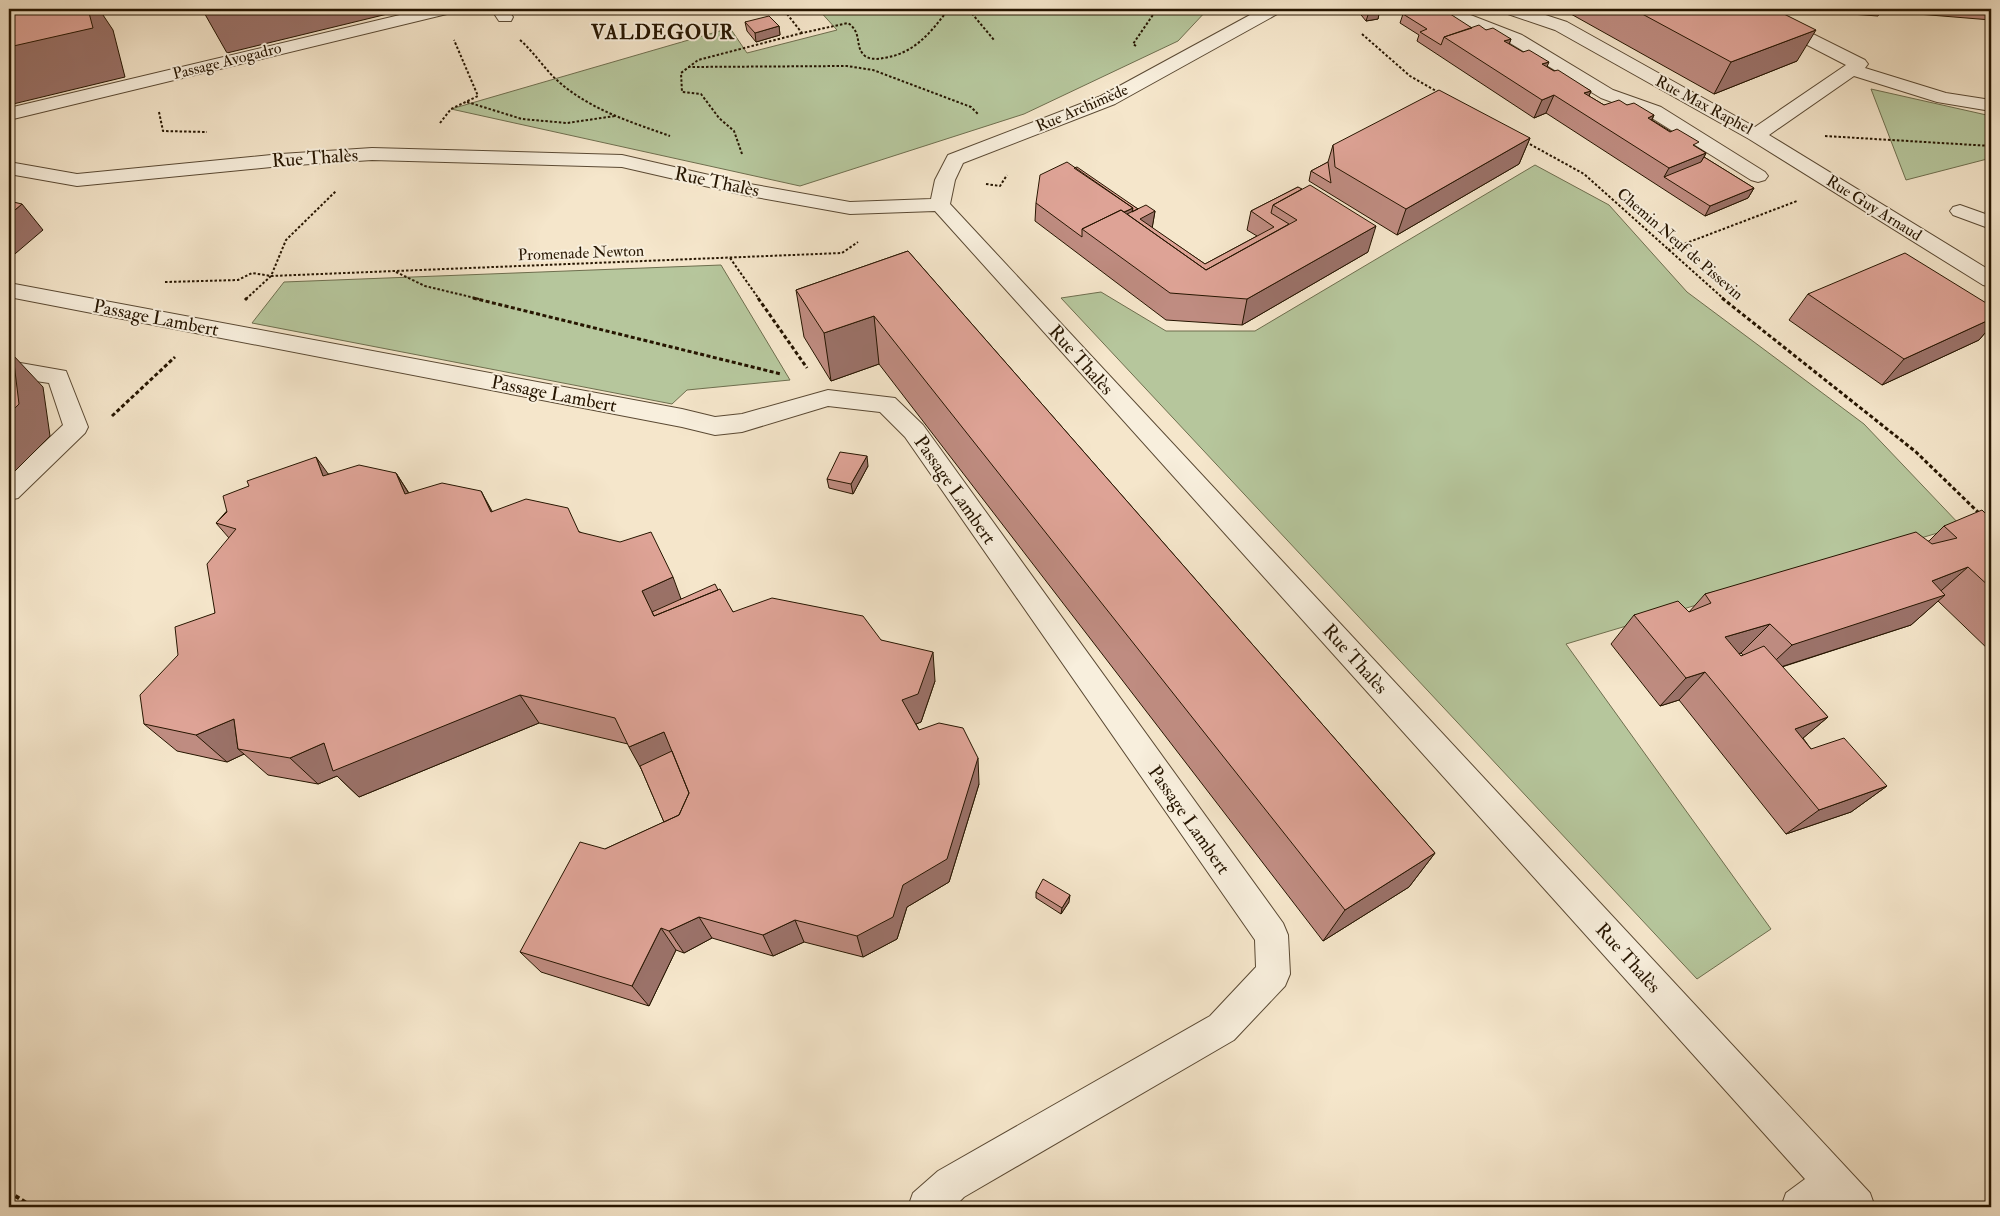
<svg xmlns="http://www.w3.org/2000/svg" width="2000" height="1216" font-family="'IM FELL Double Pica',serif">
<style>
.green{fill:#b6c69c;stroke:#6e6e4e}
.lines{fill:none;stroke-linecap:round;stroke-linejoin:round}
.lane-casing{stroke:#5a4933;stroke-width:2}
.street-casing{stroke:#5a4933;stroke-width:2}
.path-far2{stroke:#261500;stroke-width:2;stroke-dasharray:2.5 2;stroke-linecap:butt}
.path-far1{stroke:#261500;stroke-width:3;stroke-dasharray:4 2.5;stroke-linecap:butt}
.path{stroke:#261500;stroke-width:4;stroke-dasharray:4.5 3;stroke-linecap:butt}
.lane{fill:#f8efdd;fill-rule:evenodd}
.street{fill:#f8efdd;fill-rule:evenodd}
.wall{fill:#bf8c81;stroke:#261500;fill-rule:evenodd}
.shaded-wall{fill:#9b7269;stroke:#261500}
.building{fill:#dea396;stroke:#261500}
.labels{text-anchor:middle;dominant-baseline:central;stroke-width:4;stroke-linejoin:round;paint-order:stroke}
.far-street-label{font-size:16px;fill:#261500;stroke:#f8efdd}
.street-label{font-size:19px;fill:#261500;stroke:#f8efdd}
.far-district-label{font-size:20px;font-weight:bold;letter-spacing:1px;fill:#261500;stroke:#f8efdd}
</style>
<rect width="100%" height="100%" fill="#f5e6cb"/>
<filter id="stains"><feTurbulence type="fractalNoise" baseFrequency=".004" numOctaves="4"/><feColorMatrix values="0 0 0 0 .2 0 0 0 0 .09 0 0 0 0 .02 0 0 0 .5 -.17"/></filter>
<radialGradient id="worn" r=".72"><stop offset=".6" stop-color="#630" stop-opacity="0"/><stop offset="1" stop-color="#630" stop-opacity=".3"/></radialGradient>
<path class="green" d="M818,9H1208L1178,41L1024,114L800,186L451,109L730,28L747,53L837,30Z
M1871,89L1991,116V158L1906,180Z
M1535,165L1609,205L1687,292L1864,424L1961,526L1566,644L1771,929L1697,979L1061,298L1101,292L1166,331H1255Z
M721,265L790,380L687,390L672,404L252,323L284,282Z"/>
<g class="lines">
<g class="lane-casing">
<path id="lane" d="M1297,9H1351L1349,13L1343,14H1305L1299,13Z
M1412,9H1455L1522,35L1613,90L1661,107L1765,172L1768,176L1765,180L1758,182L1751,180L1647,115L1601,98L1510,43L1443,16L1414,13Z
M1960,205L1991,216V229L1953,215L1950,211L1953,207Z
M9,361L66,371L88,427L85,433L18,498L9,500V476L63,425L49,383L9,377Z"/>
</g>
<g class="street-casing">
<path id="street" d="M425,9H453L451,13L9,120V108Z
M491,9H507L513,17L511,21H499Z
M1261,9H1281L1279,13L1115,104L963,163L955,180L950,204L1870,1193L1875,1207H1781L1786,1193L1805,1179L935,211L850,214L744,195L622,167L372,160L281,166L77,186L9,174V162L77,174L281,154L372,148L622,155L744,183L850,202L931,199L935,180L948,155L1101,96Z
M1503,9H1527L1567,22L1755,127L1846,65L1745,13L1743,9H1763L1865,60L1868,64L1865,68L1946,93L1991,100V111L1937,102L1854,76L1769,135L1991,271V287L1983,285L1749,139L1555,30L1505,13Z
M9,283L682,409L715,417L742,414L828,390L895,398L923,425L1283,923L1288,935L1290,974L1285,986L1234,1040L964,1197L954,1207H908L913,1193L938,1171L1210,1016L1256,967L1255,940L905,437L880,412L828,406L742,432L715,435L682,427L9,297Z"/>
</g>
<path class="path-far2" d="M969,10L994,40
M787,14L802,33L848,23C863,33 854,47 865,56C871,60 878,59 884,58C915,53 930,33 948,10L973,9
M1362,34L1410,76L1438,92
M520,40C535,53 545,70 559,82C591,110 631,122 670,136
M1136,46L1133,44L1157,9
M688,67L847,66L873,70L971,107L978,114
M467,102L522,119L567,123L615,116
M159,112L163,131L207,132
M440,123L451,109L478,96L454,40
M1825,136L1991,146
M1526,142L1584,174L1724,299
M742,154L734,131L719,118L701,94L682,92L681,73L698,60L802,33
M986,184L1000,186L1007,175
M1668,250L1797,201
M730,258L759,299
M396,272L425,286L479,299
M165,282L238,280L252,273L271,276L842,253L858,242
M246,299L271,276L286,240L336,191"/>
<path class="path-far1" d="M473,298L781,374
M758,298L807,368
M1722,298L1916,452L1980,514
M245,300L247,298
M112,416L175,357"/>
<path class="path" d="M9,1192L33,1207"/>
<use href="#lane" class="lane"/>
<use href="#street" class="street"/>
</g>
<path class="wall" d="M1358,9H1379L1378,19L1366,21L1357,10Z
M1562,9H1774L1797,61L1714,94Z
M1821,9H1991V20L1881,11L1878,16L1823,12Z
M1438,13L1472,28L1486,30L1511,39L1509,44L1554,71L1591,91L1589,96L1604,105H1627L1654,115L1652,120L1706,153L1704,157L1754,188L1748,198L1705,216L1546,113L1534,118L1417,41L1419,35L1400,23L1403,14Z
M745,22L779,26L780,35L756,42L747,31Z
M1530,138L1519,164L1397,235L1309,181L1311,171L1328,162L1333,145Z
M1074,168L1138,209L1155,211L1152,228L1205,264L1257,236L1247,230L1251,211L1298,187L1368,252L1242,325L1166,320L1035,221L1036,203Z
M1991,201V214L1985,212Z
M908,251L1435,853L1409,887L1323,941L879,364L831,381L804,337L796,290Z
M1808,294L1991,306V326L1979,340L1882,385L1789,320Z
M868,466L853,494L829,488L827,479Z
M396,473L409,493L580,532L681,599L718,590L733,612L881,640L935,681L921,722L916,724L919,730L979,784L949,882L907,907L897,939L863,957L804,942L773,956L712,938L684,953L676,950L649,1006L541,972L520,952L605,849L664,822L640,766L628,744L539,723L359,797L337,776L318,784L268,775L244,754L227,762L177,751L144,724L178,655L215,613L229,538L216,523L249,486L328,474Z
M1991,519V652L1938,601L1911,625L1782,667L1828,717L1803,738L1811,749L1887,786L1851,812L1786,834L1679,700L1660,706L1611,644L1634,615L1689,612L1705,594L1929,541L1944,526ZM1741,653L1743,655L1741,656L1739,654Z
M1036,892L1069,902L1061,914L1036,898Z"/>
<path class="shaded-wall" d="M88,9H99L113,30L125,77L9,105V47Z
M202,9H408L227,53Z
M1380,10L1378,19L1366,21L1369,12Z
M779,26L780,35L756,42L755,33Z
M1816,30L1797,61L1714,94L1731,62Z
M1511,39L1506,53L1504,41Z
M1549,62L1543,76L1542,64Z
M1591,91L1585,105L1584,93Z
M1554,95L1546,113L1534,118L1542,100Z
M1654,115L1647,129L1648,118Z
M1530,138L1519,164L1397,235L1406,209Z
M1706,153L1696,172L1664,177L1669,168Z
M1754,188L1748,198L1705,216L1710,206Z
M22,204L43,230L9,259V215Z
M1133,208L1155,211L1152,229L1117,216Z
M1376,226L1368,252L1242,325L1247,299Z
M874,316L879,364L831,381L824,333Z
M1991,319V326L1979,340L1882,385L1904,359Z
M13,355L43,387L50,436L9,477V414Z
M867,456L868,466L853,494L851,484Z
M316,457L339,489L323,476Z
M396,473L416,505L405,494Z
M481,491L498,522L491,512Z
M1968,567L1934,597L1945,595L1911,625L1762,673L1792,645L1932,581Z
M673,577L684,607L655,620L642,591Z
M1770,624L1741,653L1698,665L1725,637Z
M933,652L935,681L921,722L906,728L902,700Z
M1705,672L1679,700L1660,706L1686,678Z
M520,695L539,723L359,797L337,776L318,784L290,758L324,743Z
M1828,717L1796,744L1795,729Z
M234,719L238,749L244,754L227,762L196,735Z
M664,732L677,759L644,774L629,747Z
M978,758L979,784L949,882L907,907L897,939L863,957L857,936L903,885Z
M1887,786L1851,812L1786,834L1819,810Z
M1435,853L1409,887L1323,941L1345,910Z
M1070,895L1069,902L1061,914L1062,908Z
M699,917L712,938L684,953L669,931Z
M795,920L804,942L773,956L763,935Z
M661,928L676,950L649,1006L632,986Z"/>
<path class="building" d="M9,9H88L93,28L9,47Z
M1366,9H1379L1380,10L1369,12Z
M1420,9H1432L1438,13L1444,10L1472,28L1444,37L1441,45L1420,32L1427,29L1403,14Z
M1633,9H1774L1816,30L1731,62Z
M769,16L779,26L755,33L745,22Z
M1479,25L1486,30L1493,28L1511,39L1504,41L1523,52L1529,50L1549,62L1542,64L1554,71L1558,70L1591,91L1584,93L1604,105L1619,100L1627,105L1634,103L1654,115L1648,118L1670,132L1677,129L1699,142L1693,145L1706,153L1669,168L1554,95L1542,100L1444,37Z
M1439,90L1530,138L1406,209L1335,167L1333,145Z
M1704,157L1754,188L1710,206L1664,177L1701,162Z
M1067,162L1133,208L1124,212L1121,210L1082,229V237L1036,203L1040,175Z
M1328,162L1331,183L1311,171Z
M1077,167L1138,209L1132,212L1133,208L1074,168Z
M1310,185L1376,226L1247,299L1170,293L1082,229L1121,210L1206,270L1297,220L1273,205Z
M1298,187L1302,189L1273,205L1271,213L1289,224L1206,270L1127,214L1146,205L1155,211L1140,219L1205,264L1274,227L1251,211Z
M9,201L22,204L9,215Z
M908,251L1435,853L1345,910L874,316L824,333L796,290Z
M1905,253L1991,306V319L1904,359L1808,294Z
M9,354L13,355L19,404L9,414Z
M840,452L867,456L851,484L827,479Z
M316,457L323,476L359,465L396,473L405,494L442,483L481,491L491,512L526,499L568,508L579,532L620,542L651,532L673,577L642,591L654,616L720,589L733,612L772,598L863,616L881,640L933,652L918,694L902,700L919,730L939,723L963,728L978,758L947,859L903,885L893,917L857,936L795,920L763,935L699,917L669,931L661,928L632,986L520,952L580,842L605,849L679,815L689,793L664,732L629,747L615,718L520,695L333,771L324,743L290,758L238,749L234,719L196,735L144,724L140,695L178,655L175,627L215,613L207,564L236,529L216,523L227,512L223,496L249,486L247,481Z
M1982,510L1991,519V588L1968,567L1932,581L1945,595L1792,645L1770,624L1725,637L1741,656L1764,646L1828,717L1795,729L1811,749L1844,738L1887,786L1819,810L1705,672L1686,678L1634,615L1678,601L1689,612L1711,603L1705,594L1916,532L1932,544L1957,538L1944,526Z
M715,584L718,590L654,616L652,612Z
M672,751L689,793L679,815L664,822L640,766Z
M1043,879L1070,895L1062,908L1036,892Z"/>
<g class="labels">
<g class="far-street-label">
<text transform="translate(227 61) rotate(-14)">Passage Avogadro</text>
<text transform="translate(1704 105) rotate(28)">Rue Max Raphel</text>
<text transform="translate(1082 108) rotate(-23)">Rue Archimède</text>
<text transform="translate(1874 208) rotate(32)">Rue Guy Arnaud</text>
<text transform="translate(1680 244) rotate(41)">Chemin Neuf de Pissevin</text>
<text transform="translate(581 253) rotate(-2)">Promenade Newton</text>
</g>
<g class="street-label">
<text transform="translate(315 158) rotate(-4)">Rue Thalès</text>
<text transform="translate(717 182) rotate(12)">Rue Thalès</text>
<text transform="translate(156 318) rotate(11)">Passage Lambert</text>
<text transform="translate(1081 360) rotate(48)">Rue Thalès</text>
<text transform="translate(554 394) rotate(11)">Passage Lambert</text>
<text transform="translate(955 490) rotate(55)">Passage Lambert</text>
<text transform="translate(1355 659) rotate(48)">Rue Thalès</text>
<text transform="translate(1189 820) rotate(55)">Passage Lambert</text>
<text transform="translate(1628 958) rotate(48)">Rue Thalès</text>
</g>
<g class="far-district-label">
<text x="663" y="32">VALDEGOUR</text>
</g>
</g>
<rect width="2000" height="1216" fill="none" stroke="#f5e6cb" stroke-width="30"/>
<rect x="10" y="10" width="1980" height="1196" fill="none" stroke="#261500" stroke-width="2.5"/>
<rect x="15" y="15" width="1970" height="1186" fill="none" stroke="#261500"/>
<rect width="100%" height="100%" filter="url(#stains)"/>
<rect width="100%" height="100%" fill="url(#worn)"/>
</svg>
